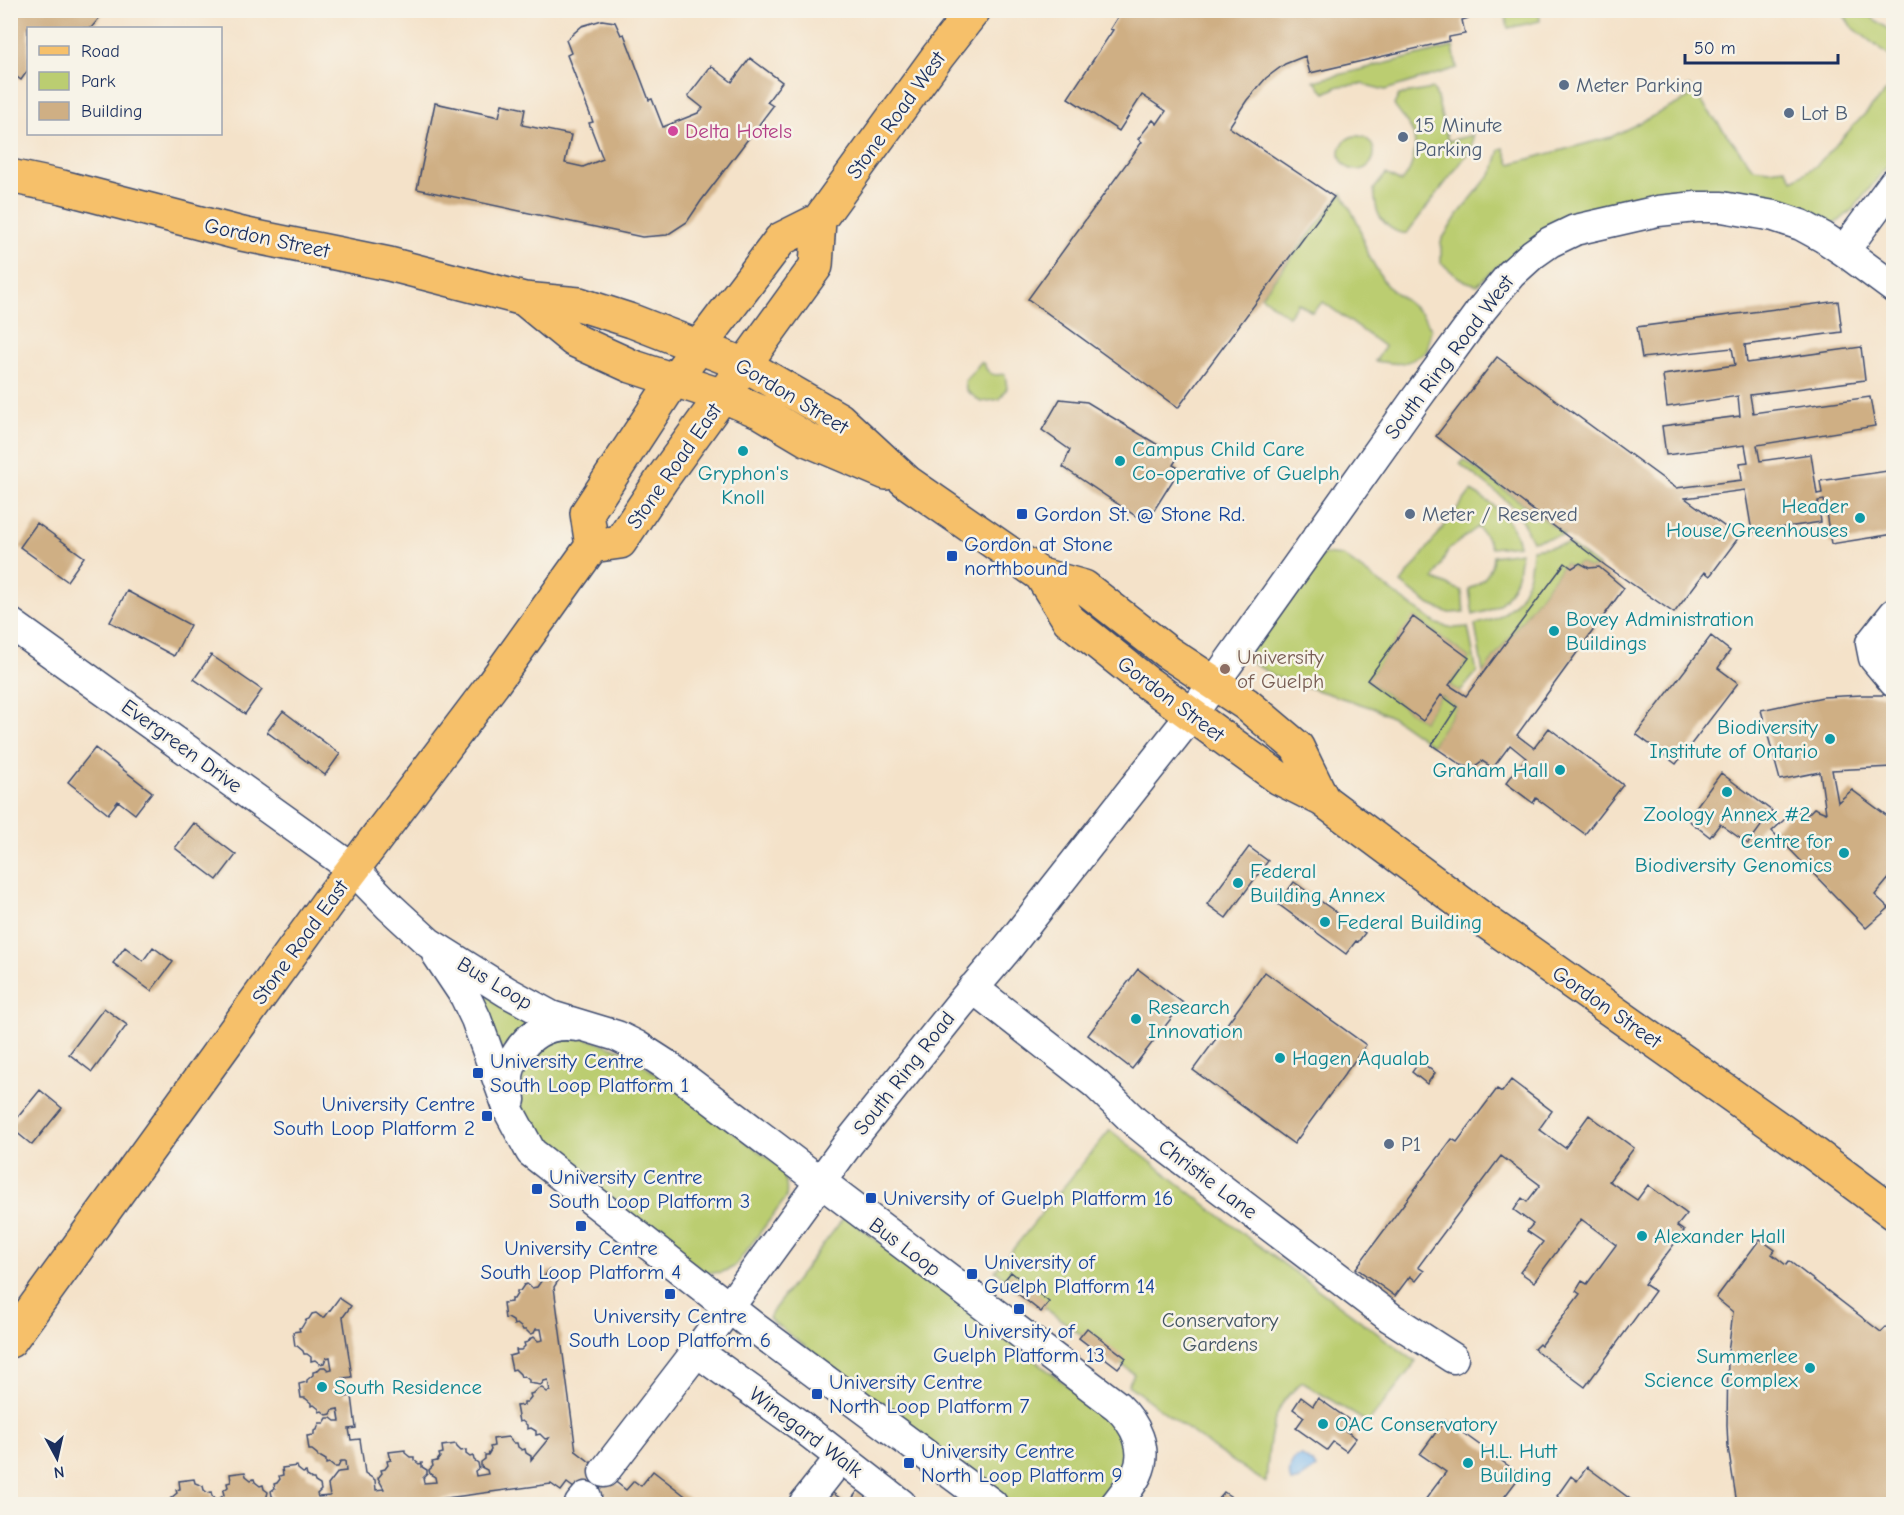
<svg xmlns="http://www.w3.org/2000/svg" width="1904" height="1515" font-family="'Comic Neue',sans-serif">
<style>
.green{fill:#bbcd71;stroke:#6b7e68;stroke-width:1.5}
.water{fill:#7fbbf1;stroke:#4d75a8;stroke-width:1.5}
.building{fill:#cfaf84}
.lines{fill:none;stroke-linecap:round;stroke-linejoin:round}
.minor-casing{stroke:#3c4a6e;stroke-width:33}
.major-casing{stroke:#3c4a6e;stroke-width:36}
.minor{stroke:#fff;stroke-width:30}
.major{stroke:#f6c06b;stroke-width:33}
.service-dot{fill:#5c6f8a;stroke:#f7f3e8;stroke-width:2}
.hotel-dot{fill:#d1479c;stroke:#f7f3e8;stroke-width:2}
.culture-dot{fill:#0f9aa8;stroke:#f7f3e8;stroke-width:2}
.transit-dot{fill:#1a4fb4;stroke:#f7f3e8;stroke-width:2}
.education-dot{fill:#8d6e63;stroke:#f7f3e8;stroke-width:2}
.labels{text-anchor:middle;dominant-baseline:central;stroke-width:5;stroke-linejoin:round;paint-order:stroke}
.service-label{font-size:21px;fill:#4e5e75;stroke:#f7f3e8;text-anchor:start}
.street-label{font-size:21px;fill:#1b2f5e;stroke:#f7f3e8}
.hotel-label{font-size:21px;fill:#b23c85;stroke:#f7f3e8;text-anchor:start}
.culture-label{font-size:21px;fill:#0d838f;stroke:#f7f3e8;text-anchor:start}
.transit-label{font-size:21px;fill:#164399;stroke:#f7f3e8;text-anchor:start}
.education-label{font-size:21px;fill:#785e54;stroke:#f7f3e8;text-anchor:start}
.park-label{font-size:21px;fill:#435663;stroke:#f7f3e8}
</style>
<rect width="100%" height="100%" fill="#f7f3e8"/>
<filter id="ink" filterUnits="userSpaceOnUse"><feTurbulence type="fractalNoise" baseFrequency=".0167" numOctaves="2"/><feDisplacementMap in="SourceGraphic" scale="12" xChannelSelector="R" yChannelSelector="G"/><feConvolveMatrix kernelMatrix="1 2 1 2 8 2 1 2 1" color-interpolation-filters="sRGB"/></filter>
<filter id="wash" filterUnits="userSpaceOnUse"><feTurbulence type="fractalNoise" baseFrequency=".008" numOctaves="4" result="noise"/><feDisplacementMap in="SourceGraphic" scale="24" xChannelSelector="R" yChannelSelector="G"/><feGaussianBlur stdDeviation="1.35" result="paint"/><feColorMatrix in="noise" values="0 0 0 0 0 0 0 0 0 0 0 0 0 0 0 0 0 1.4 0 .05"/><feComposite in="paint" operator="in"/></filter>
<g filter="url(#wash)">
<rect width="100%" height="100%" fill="#f4e2c9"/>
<path class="green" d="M1504,11H1539L1540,21L1508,28Z
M1846,11H1863L1893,33V59L1851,26L1845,17Z
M1453,47L1457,68L1385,90L1362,84L1339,86L1325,93L1314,81Z
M1893,84V159L1854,208L1839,221L1830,224L1809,213L1766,199L1710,193L1499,265L1477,285L1462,280L1441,263V241L1457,216L1494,170L1500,149L1504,148L1510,164L1611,137L1689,98L1684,89L1689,86L1753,168L1769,170L1785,168L1793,180L1816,166Z
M1432,89L1436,94L1448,141L1473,135L1472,148L1407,233C1395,235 1380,221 1377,210C1375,203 1375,196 1374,189L1386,174L1401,182C1412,172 1418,148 1413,133C1410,124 1399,114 1394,105L1399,95Z
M1340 153a17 17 0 1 1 34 0a17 17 0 1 1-34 0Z
M1342,193L1359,225L1367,253L1386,285L1422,314L1431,329L1427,351C1406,366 1400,365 1375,361L1385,347L1323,302L1312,312L1298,303L1288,316L1261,296Z
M981,362L984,364C988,375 994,376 1005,374L1007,388L1000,399L981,402L966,390L965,381Z
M1464,460L1565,535L1532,541L1517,511L1501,496L1460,464Z
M1471,491C1493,503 1513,518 1519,545L1491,548L1488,540L1478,527L1449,549L1434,579L1462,591L1464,612L1449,613L1430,605L1401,583Z
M1569,544L1599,567L1589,568L1580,563L1572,568L1565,563L1483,673L1475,625C1482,622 1491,621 1497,618C1524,602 1531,578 1532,549Z
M1520,552C1521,572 1511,600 1492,609C1486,612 1479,613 1473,615L1469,589C1483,582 1492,573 1493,556Z
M1323,554L1343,556L1437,624L1453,628L1468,627L1477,672L1460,692L1449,685L1469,658L1414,617L1367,680L1423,721L1441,695L1457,707L1432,745L1395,719L1373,708L1273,676L1245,657Z
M479,990L530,1022L501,1050L481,998Z
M568,1032L626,1052L779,1166C785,1177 788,1185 786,1198L735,1266C724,1273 716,1274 703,1271L569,1168L538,1138L520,1110L524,1054Z
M1110,1130L1238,1230L1416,1362L1368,1423L1302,1382C1293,1391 1282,1400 1278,1412C1268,1434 1268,1460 1266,1483L1220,1453L1128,1385L1134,1374L995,1271Z
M845,1216L1101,1411C1107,1416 1113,1422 1118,1428C1138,1455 1116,1481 1102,1504H1012L777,1325L769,1318L774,1309Z"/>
<path class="water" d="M1301,1456L1313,1463L1316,1468L1299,1480L1291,1482C1288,1475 1290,1463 1296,1457Z"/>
<g id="blocks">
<path class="building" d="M10,10H106L91,28H28V70L21,80L10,72Z
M1122,10H1494L1462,20L1465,34L1449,37V41L1310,73L1305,56L1285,64L1266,78L1247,100L1229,127L1334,197L1178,408L1028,299L1142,142L1138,139L1153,120L1157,124L1166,111L1142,95L1119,131L1068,98L1113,30L1110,29Z
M602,20L615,22L621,35L624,34L649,100L652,99L663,127L698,113L703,108L688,96L711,66L732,82L750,58L782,82L767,102L773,106L701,201L687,222L667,235L642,237L417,189L435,103L499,117L502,104L525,109L522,125L571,135L565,163L583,167L603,159L589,123L593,122L567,55L571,53L566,40L582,26Z
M1838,301L1842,332L1745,345L1747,363L1861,347L1865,380L1750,395L1753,413L1870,397L1875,426L1757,445L1760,461L1811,454L1817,494L1822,493L1820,481L1894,470V534L1831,544L1824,500L1818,501L1821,522L1752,532L1745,490L1685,498L1739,537L1710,576L1705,572L1674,613L1606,566L1436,436L1497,357L1676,488L1742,480L1740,463L1748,462L1745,445L1666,455L1662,426L1740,416L1738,396L1667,407L1663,375L1735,365L1732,348L1642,358L1637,327Z
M1060,399L1087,402L1178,457L1173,465L1180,469L1146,523L1063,467L1070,450L1042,430Z
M37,523L84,557L67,581L20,547Z
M1565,563L1572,568L1580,563L1589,568L1599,567L1624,588L1517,735L1534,748L1549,728L1623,785L1585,834L1536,798L1533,803L1506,783L1526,758L1510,745L1493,768L1482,761L1475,766L1468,767L1461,765L1432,745L1457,707L1441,695L1423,721L1367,680L1413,617L1469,658L1449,685L1466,696Z
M127,591L190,625L174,656L110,622Z
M1711,636L1730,651L1718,668L1738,683L1676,764L1636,734Z
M211,655L262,690L245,714L194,679Z
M1862,695H1890L1892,767L1832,770L1838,802L1852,790L1894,821V878L1891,876L1875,895L1889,908L1866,928L1772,831L1796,809L1804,818L1814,808L1826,813L1820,772L1780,780L1761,710L1823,697Z
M283,711L340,754L325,775L267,732Z
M95,748L152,792L135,814L118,801L108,814L68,782Z
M1721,773L1772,811L1748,844L1720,824L1710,837L1687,819Z
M194,823L236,855L217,880L175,848Z
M1249,847L1268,861L1226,918L1207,904Z
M1294,882L1365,933L1358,942L1356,941L1346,954L1278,904Z
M125,947L143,961L153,947L173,962L151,991L113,963Z
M1138,969L1183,1003L1132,1069L1088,1035Z
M1265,972L1366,1045L1294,1144L1193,1070Z
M104,1008L127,1025L92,1072L69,1054Z
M1420,1061L1435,1073L1427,1084L1412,1072Z
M1511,1080L1552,1111L1539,1129L1565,1148L1589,1115L1634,1148L1609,1181L1637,1200L1648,1185L1687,1214L1677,1226L1684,1231L1644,1284L1655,1291L1585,1387L1534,1349L1539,1344L1541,1346L1580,1294L1576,1291L1582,1281L1587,1284L1616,1245L1581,1219L1534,1282L1520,1272L1543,1242L1527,1231L1533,1224L1514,1210L1522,1198L1527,1202L1540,1185L1501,1156L1418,1267L1424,1271L1416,1281L1410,1276L1395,1296L1356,1268L1452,1139L1457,1142L1497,1089L1502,1092Z
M40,1090L62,1108L32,1145L10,1127Z
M1760,1239L1775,1250L1772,1254L1786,1265L1789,1261L1881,1332L1886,1327L1894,1329V1504H1737L1728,1447L1727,1425L1728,1353L1733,1312L1716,1298Z
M549,1270L560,1278L554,1287L576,1451L626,1490L634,1481L641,1486L653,1471L693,1502L691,1504H596L567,1483L561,1491L551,1484L402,1504H277L276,1499L272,1496L271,1491L275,1488L274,1484L277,1483L280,1479L279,1476L283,1475L282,1468L297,1466L298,1469L303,1473L306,1472L307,1476L312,1479H314L315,1482L320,1485L321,1490L317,1494L318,1497L330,1496L328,1485L338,1472L346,1471L345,1461H341L338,1467H334L329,1463L326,1464V1460L321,1457H318L317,1454L312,1450H309L307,1436L314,1435V1431L317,1430L319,1423H324L327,1418H331L335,1421H340L338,1409L333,1410L331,1414L327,1415L322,1411L319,1412V1409L314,1405L311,1406V1403L305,1398H301L299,1384L307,1382V1380L313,1375V1372L317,1371L321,1367H325L328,1370L332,1369L330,1357L326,1358L324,1363L320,1364L315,1360L311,1361V1357L307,1354H304L303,1351L297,1346H295L293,1332L300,1331L299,1328L302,1327L306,1320L309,1319L312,1314L316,1313L321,1317H325L339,1298L351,1306L343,1317L352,1377L343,1378L345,1397L352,1396L356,1428L349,1429L351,1440L360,1439L365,1473L375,1480L376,1490L384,1489L378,1478L382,1473L381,1470L385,1469L388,1465L387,1461L391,1460L389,1452L405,1450V1453L410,1457H414V1460L419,1464L422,1463V1467L427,1470V1474L423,1478L424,1483L436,1482L435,1477L430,1474L429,1470L433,1466L432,1462L437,1461L440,1457L439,1454L443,1453L442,1446L456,1444L457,1447L461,1451L466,1450V1454L470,1457L473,1456L474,1460L478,1463L479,1468L475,1471L476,1476L488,1474L487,1470L481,1467V1462L485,1459V1455H488L491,1450L490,1447L494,1446L493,1439L508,1437L513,1443H517L518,1447L522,1450L525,1449L526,1453L531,1456V1460L549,1438L545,1439L540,1434L536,1435V1431L531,1428L527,1429V1425L522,1421L519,1422L516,1406L524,1405V1402H527L531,1397L530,1394L534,1393L538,1389L542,1388L547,1392L550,1391L548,1380L544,1381L541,1385L529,1383V1380L524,1376L521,1377L520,1374L515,1369L512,1370L509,1356L517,1354L516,1350H521L525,1346L524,1343L528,1342L531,1338L534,1337L538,1341L543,1340L541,1329H536L534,1333L530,1334L526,1330H523L522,1328L517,1324L514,1325L513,1321L508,1318L505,1319L503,1303L511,1302V1299H514L517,1294V1291H520L524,1285L527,1284L532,1288L537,1287Z
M1011,1272L1049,1302L1041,1312L1003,1282Z
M1087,1328L1126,1358L1118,1368L1079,1338Z
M1301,1397L1313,1406L1318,1398L1349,1420L1343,1429L1356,1438L1346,1451L1333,1442L1327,1450L1296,1428L1304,1417L1293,1409Z
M1445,1420L1521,1475L1499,1504H1422L1446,1472L1420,1454Z
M1587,1467L1637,1504H1559L1562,1501L1557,1496L1571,1476L1577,1481Z
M245,1472L246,1476L251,1480L254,1479L255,1482L260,1486L263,1485L264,1489L268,1492L265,1504H223L221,1502L220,1498L224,1495L223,1491L228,1487L227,1483L231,1482L230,1474Z
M194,1479L195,1483L203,1486L204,1490L208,1493L211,1492L212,1496L216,1499L215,1504H169L170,1499L177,1493L176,1490L180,1489L179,1481Z
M862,1485L889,1504H857L851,1500Z
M830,1491L848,1504H819Z
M1224,1492L1242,1504H1214Z"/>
</g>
</g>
<g filter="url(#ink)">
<use href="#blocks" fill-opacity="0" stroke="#3c4a6e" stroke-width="1.5"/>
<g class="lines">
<g class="minor-casing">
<path id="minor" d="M1844,251L1894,183
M1894,614L1871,643L1874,658L1894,682
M10,623L353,869L390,907L429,943L507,992L551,1016L617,1036L637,1046L665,1064L1117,1406C1135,1423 1149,1449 1137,1474C1132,1484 1123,1495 1116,1504
M437,954L465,996L476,1019L510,1113L531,1152L755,1328L992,1504
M973,988L1096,1084L1134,1121L1166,1147L1391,1318L1453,1358
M510,1100C509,1092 508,1084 508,1076C509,1068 512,1061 517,1054C530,1032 551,1022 577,1026
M710,1361L798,1424L901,1504
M604,1472L697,1351L848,1144L960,1004L1006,950L1192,714L1416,399L1482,309L1511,274L1533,254L1550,242L1575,230L1658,211L1696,207H1722L1774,216L1801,225L1823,237L1844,251L1894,288
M580,1504L586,1497
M804,1504L841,1457"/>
</g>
<g class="major-casing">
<path id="major" d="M10,176L62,187L242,234L389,264L524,299L579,304L632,321L745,365L839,419L907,482L1041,575L1084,587L1167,652L1246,704L1297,747L1323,800
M524,299L574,340L631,366L723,396L761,412L808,440L886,473
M592,546L620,542L662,479L816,266L819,220
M1041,575L1069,620L1145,681L1279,778L1323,800L1488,923L1812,1152L1894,1213
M10,1341L328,902L493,684L592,546L587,513L674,380L781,239L819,220L938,56L974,10"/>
</g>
<use href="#minor" class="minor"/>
<use href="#major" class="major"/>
</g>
</g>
<g class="service-dot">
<circle cx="1564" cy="85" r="6"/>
<circle cx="1789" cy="113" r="6"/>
<circle cx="1403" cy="137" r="6"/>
<circle cx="1410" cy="514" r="6"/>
<circle cx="1389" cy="1144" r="6"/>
</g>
<circle class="hotel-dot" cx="673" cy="131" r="6"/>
<g class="culture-dot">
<circle cx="743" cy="451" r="6"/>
<circle cx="1120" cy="461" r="6"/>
<circle cx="1860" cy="518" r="6"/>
<circle cx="1554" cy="631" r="6"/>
<circle cx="1830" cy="739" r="6"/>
<circle cx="1560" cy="770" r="6"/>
<circle cx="1727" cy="792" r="6"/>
<circle cx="1844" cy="853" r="6"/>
<circle cx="1238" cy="883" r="6"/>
<circle cx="1325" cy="922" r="6"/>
<circle cx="1136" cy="1019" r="6"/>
<circle cx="1280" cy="1058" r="6"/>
<circle cx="1642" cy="1236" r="6"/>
<circle cx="1810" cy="1368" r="6"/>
<circle cx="322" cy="1387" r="6"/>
<circle cx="1323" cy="1424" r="6"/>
<circle cx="1468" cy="1463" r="6"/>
</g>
<g class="transit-dot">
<rect x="1016" y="508" width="12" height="12" rx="3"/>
<rect x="946" y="550" width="12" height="12" rx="3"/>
<rect x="472" y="1067" width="12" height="12" rx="3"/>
<rect x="481" y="1110" width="12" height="12" rx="3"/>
<rect x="531" y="1183" width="12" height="12" rx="3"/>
<rect x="865" y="1192" width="12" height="12" rx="3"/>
<rect x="575" y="1220" width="12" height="12" rx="3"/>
<rect x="966" y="1268" width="12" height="12" rx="3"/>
<rect x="664" y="1288" width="12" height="12" rx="3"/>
<rect x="1013" y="1303" width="12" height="12" rx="3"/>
<rect x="811" y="1388" width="12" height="12" rx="3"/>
<rect x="903" y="1457" width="12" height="12" rx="3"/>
</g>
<circle class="education-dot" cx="1225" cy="669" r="6"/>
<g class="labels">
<g class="service-label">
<text x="1576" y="85">Meter Parking</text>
<text x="1801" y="113">Lot B</text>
<text x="1415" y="125">15 Minute<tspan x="1415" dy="24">Parking</tspan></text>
<text x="1422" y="514">Meter / Reserved</text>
<text x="1401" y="1144">P1</text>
</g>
<g class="street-label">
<text transform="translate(896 115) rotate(-54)">Stone Road West</text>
<text transform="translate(267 238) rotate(12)">Gordon Street</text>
<text transform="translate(1449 357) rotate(-53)">South Ring Road West</text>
<text transform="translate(792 396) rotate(31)">Gordon Street</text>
<text transform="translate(674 466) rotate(-55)">Stone Road East</text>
<text transform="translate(1171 699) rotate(37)">Gordon Street</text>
<text transform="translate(182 746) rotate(36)">Evergreen Drive</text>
<text transform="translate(300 942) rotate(-54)">Stone Road East</text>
<text transform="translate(495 983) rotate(31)">Bus Loop</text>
<text transform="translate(1607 1007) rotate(35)">Gordon Street</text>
<text transform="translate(904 1073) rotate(-52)">South Ring Road</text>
<text transform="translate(1208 1179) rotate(37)">Christie Lane</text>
<text transform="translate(905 1247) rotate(37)">Bus Loop</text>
<text transform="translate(806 1432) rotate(37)">Winegard Walk</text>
</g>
<g class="hotel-label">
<text x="685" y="131">Delta Hotels</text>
</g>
<g class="culture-label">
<text x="1132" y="449">Campus Child Care<tspan x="1132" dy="24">Co-operative of Guelph</tspan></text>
<text x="743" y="473" text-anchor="middle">Gryphon's<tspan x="743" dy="24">Knoll</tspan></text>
<text x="1848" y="506" text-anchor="end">Header<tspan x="1848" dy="24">House/Greenhouses</tspan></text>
<text x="1566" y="619">Bovey Administration<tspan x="1566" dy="24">Buildings</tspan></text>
<text x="1818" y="727" text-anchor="end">Biodiversity<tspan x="1818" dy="24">Institute of Ontario</tspan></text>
<text x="1548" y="770" text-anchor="end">Graham Hall</text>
<text x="1727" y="814" text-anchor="middle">Zoology Annex #2</text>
<text x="1832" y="841" text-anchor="end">Centre for<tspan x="1832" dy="24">Biodiversity Genomics</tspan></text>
<text x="1250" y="871">Federal<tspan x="1250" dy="24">Building Annex</tspan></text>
<text x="1337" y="922">Federal Building</text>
<text x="1148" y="1007">Research<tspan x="1148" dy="24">Innovation</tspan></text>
<text x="1292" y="1058">Hagen Aqualab</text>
<text x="1654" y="1236">Alexander Hall</text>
<text x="1798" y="1356" text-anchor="end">Summerlee<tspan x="1798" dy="24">Science Complex</tspan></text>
<text x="334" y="1387">South Residence</text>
<text x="1335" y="1424">OAC Conservatory</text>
<text x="1480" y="1451">H.L. Hutt<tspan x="1480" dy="24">Building</tspan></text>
</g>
<g class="transit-label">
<text x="1034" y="514">Gordon St. @ Stone Rd.</text>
<text x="964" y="544">Gordon at Stone<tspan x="964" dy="24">northbound</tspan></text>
<text x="490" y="1061">University Centre<tspan x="490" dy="24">South Loop Platform 1</tspan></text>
<text x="475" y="1104" text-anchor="end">University Centre<tspan x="475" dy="24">South Loop Platform 2</tspan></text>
<text x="549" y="1177">University Centre<tspan x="549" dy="24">South Loop Platform 3</tspan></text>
<text x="883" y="1198">University of Guelph Platform 16</text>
<text x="581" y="1248" text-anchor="middle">University Centre<tspan x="581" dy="24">South Loop Platform 4</tspan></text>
<text x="984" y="1262">University of<tspan x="984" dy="24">Guelph Platform 14</tspan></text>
<text x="670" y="1316" text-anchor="middle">University Centre<tspan x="670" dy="24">South Loop Platform 6</tspan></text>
<text x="1019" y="1331" text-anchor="middle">University of<tspan x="1019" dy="24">Guelph Platform 13</tspan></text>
<text x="829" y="1382">University Centre<tspan x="829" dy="24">North Loop Platform 7</tspan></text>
<text x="921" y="1451">University Centre<tspan x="921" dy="24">North Loop Platform 9</tspan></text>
</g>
<g class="education-label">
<text x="1237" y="657">University<tspan x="1237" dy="24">of Guelph</tspan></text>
</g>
<g class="park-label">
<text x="1220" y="1320">Conservatory<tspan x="1220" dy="24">Gardens</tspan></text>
</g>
</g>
<rect width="1904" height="1515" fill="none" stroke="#f7f3e8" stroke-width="36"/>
<rect x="27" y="27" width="195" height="108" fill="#f7f3e8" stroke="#9fa5b1" stroke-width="1.5"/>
<rect x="39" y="46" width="30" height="9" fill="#f6c06b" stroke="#9fa5b1" stroke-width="1.5"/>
<text x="81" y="57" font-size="18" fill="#1b2f5e">Road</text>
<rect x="39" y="72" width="30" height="18" fill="#bbcd71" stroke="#9fa5b1" stroke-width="1.5"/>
<text x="81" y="87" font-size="18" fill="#1b2f5e">Park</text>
<rect x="39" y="102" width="30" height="18" fill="#cfaf84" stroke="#9fa5b1" stroke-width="1.5"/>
<text x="81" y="117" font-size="18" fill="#1b2f5e">Building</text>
<g transform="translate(57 1458) rotate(172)" stroke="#f7f3e8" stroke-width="4.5" paint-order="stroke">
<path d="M0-4.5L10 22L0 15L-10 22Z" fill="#1b2f5e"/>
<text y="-9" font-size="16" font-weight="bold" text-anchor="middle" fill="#1b2f5e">N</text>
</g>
<path d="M1685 54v9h153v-9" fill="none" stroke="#1b2f5e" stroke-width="3"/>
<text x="1694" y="54" font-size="18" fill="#1b2f5e" stroke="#f7f3e8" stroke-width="4.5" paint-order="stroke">50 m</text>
</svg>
